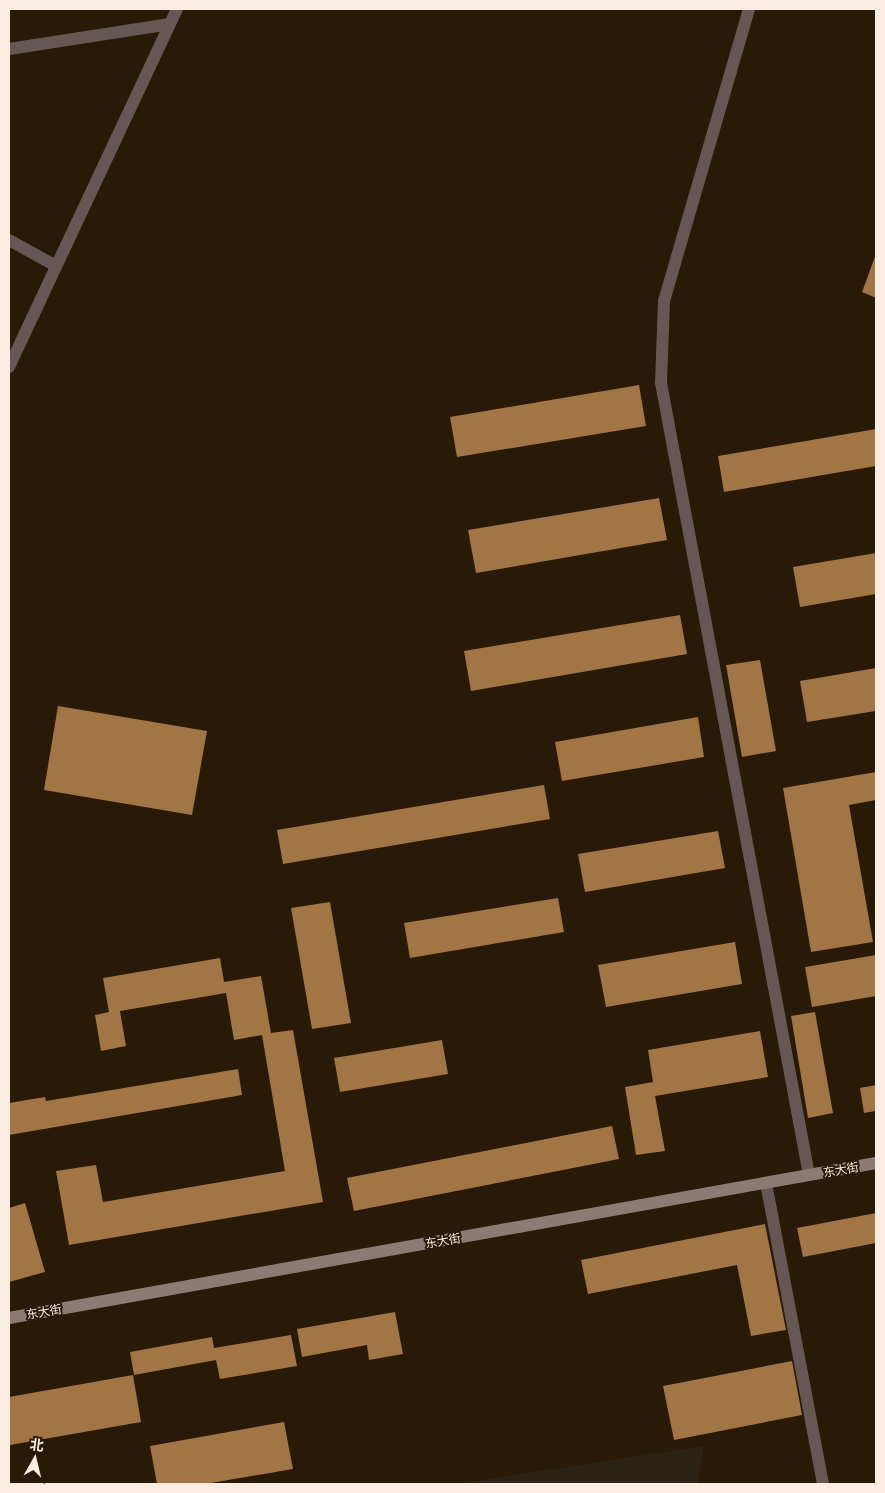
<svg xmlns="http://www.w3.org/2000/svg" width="885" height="1493" font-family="'Roboto Condensed','Noto Sans SC',sans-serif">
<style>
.education{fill:#2a2313}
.building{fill:#a17544}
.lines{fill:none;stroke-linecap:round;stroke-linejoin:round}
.street{stroke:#655854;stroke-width:12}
.secondary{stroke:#8e7a74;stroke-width:12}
.labels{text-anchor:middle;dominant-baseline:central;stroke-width:4;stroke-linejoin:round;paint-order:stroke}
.street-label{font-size:12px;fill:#f9ede2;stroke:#291907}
</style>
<rect width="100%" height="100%" fill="#291907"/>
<path class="education" d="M704,1446L698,1484H455Z"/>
<path class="building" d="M876,254V298L862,292Z
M639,385L646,426L457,457L450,417Z
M876,429V466L724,492L718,456Z
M659,498L667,540L476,573L468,530Z
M876,553V594L800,607L793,567Z
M680,615L687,654L471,691L464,651Z
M760,660L776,751L742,757L726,665Z
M876,668V711L807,722L800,681Z
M58,706L207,731L192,815L44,790Z
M698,717L704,757L562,781L555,742Z
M876,772V800L849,805L873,942L811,952L783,788Z
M544,785L550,819L283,864L277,830Z
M718,831L725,868L585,892L578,854Z
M558,898L564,932L410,958L404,923Z
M330,902L351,1023L312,1029L291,908Z
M735,942L742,984L606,1007L598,965Z
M876,955V996L812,1007L805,967Z
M220,958L224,982L261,976L271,1033L293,1030L323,1202L69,1245L56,1171L96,1165L103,1202L285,1171L262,1035L234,1040L226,993L120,1011L126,1046L101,1051L95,1015L109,1012L103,978Z
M815,1012L833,1113L808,1118L791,1016Z
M760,1031L768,1077L655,1096L665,1151L636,1155L625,1087L653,1082L648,1050Z
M442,1040L448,1074L340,1092L334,1058Z
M238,1069L242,1095L9,1135V1103L45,1097L46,1101Z
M876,1085V1111L864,1113L860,1088Z
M612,1126L619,1159L354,1211L347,1178Z
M25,1203L45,1272L9,1282V1208Z
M876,1213V1243L803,1257L797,1228Z
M765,1224L786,1330L751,1336L737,1265L588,1294L581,1260Z
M395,1312L403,1354L369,1360L367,1345L302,1357L297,1329Z
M291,1335L297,1366L220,1379L216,1360L134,1375L130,1352L212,1337L214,1348Z
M792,1361L802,1415L674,1440L663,1386Z
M133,1375L141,1422L10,1445L9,1397Z
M284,1422L293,1469L205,1484H157L150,1446Z"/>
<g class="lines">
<path class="street" d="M749,9L664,301L661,383L809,1175
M9,49L170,24
M9,240L56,266
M9,367L177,9
M766,1183L823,1484"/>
<path class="secondary" d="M9,1318L876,1163"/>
</g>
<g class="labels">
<g class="street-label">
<text transform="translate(841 1170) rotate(-10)">东大街</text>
<text transform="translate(443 1241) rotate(-10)">东大街</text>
<text transform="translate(44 1312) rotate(-10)">东大街</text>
</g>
</g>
<rect width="885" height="1493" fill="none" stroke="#f9ede2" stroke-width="20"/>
<g transform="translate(35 1458) rotate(8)" stroke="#291907" stroke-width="4" paint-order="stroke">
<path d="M0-4L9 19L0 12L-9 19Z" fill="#f9ede2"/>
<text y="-8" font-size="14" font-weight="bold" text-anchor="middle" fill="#f9ede2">北</text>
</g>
</svg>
